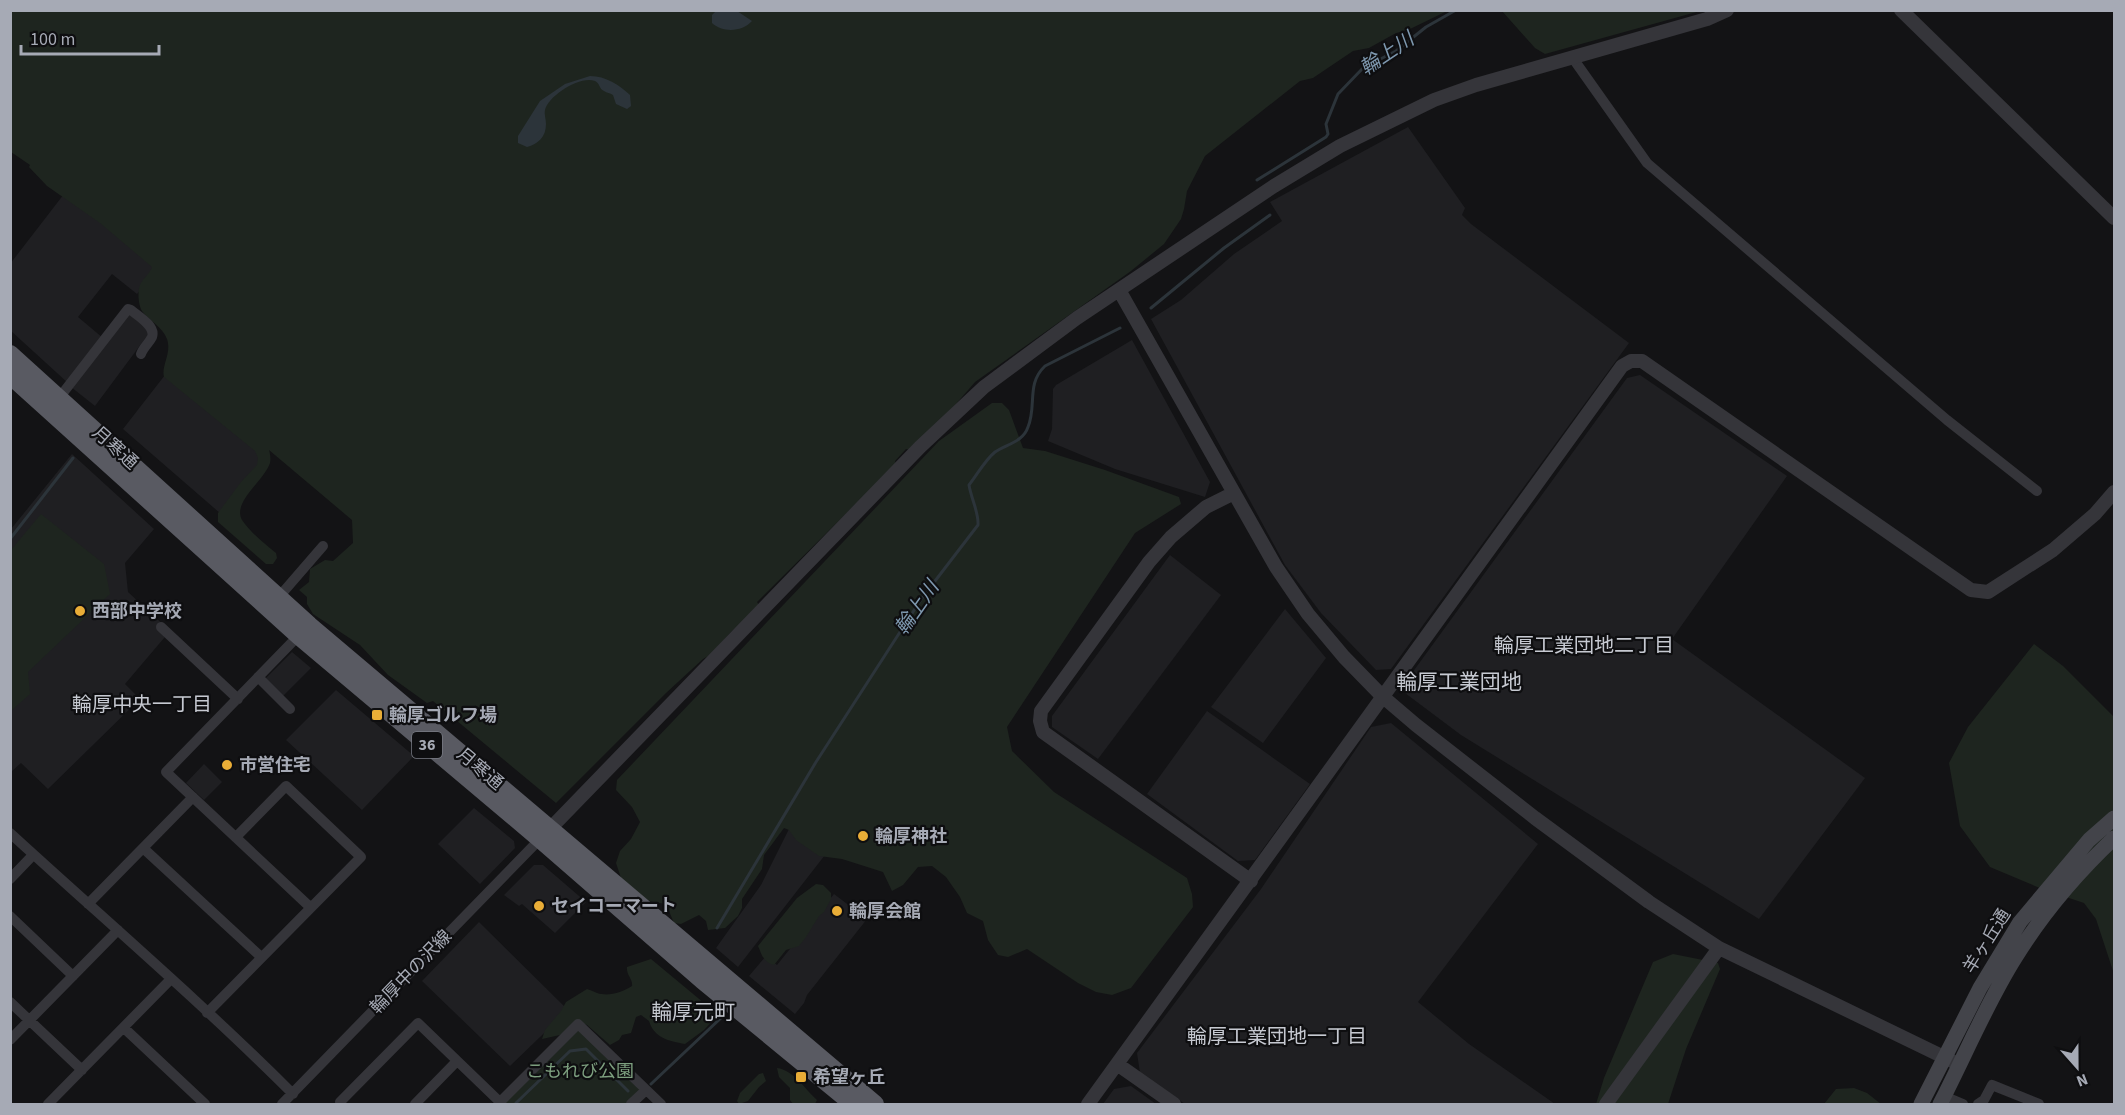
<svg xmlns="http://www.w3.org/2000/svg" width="2125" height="1115" font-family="'Source Sans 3','Noto Sans JP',sans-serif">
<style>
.built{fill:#1f1f22}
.green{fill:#1e251f}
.water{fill:#2c343a}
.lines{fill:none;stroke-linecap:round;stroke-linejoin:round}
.stream{stroke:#2c343a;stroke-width:3}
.minor{stroke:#35353a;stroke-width:10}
.tertiary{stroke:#35353a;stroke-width:14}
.secondary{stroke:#43444a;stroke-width:15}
.trunk{stroke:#595a62;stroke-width:18}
.poi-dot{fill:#e9ad37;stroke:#0e0e10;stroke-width:2}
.labels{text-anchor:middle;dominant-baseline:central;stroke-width:4.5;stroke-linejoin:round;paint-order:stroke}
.shield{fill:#0e0e10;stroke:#787b84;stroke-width:1.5}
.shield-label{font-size:16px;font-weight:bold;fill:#a6aab5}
.street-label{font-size:18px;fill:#a6aab5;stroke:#0e0e10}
.poi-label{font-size:18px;font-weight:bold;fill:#a6aab5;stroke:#0e0e10;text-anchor:start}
.park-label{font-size:18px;fill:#7d9f7f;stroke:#0e0e10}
.water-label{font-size:20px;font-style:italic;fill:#7e98af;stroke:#0e0e10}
.neighbourhood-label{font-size:20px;fill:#c6c9d1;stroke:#0e0e10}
.quarter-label{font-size:21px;fill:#c6c9d1;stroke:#0e0e10}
</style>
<rect width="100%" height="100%" fill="#131315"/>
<path class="built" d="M1408,127L1465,208L1462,215L1471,224L1629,343L1391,669L1376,670L1321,613L1285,565L1151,319L1181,300L1234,254L1282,221L1270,202Z
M64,194L161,267L137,294L112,274L78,317L103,338L68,383L11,331L10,264Z
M128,312L150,332L95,406L71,387Z
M1132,340L1210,482L1205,497L1115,469L1048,441L1052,429L1053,389L1056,385Z
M165,375L269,456L221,514L123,429Z
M1640,375L1787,476L1672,639L1865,778L1759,919L1461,735L1405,693L1404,684L1627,378Z
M72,454L154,529L125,563L128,592L170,631L125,684L140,699L48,789L21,763L11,772V529Z
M1170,555L1221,595L1098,759L1052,727V716Z
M1285,609L1326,658L1263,743L1211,707Z
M292,652L311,668L283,696L265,679Z
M336,690L414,756L362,810L286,740Z
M1207,711L1310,784L1255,860L1238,861L1147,794Z
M1391,723L1538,844L1418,1002L1469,1044L1555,1104H1185L1140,1073L1137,1053L1261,889L1371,727Z
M204,764L222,782L204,800L186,783Z
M474,808L514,841L515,848L480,884L438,844Z
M790,827L825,855L738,967L716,948L761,885Z
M534,865H543L586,902L555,933L522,904L519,906L504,895Z
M834,894L867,919L807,995L804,1003L795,1014L749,976L766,956L777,965Z
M479,922L568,1010L510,1066L422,981Z
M1131,1086L1156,1104H1103L1114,1089Z"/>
<path class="green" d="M10,11H1447L1408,30L1396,33L1369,48L1353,51L1313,78L1300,81L1205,156L1187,191L1184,209L1181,219L1164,244L1131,271L975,382L937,426L911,450L906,449L895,461L896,464L757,602L759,605C749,618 742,622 731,632C721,642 716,653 703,659L666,693L556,803L433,701L427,703L388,675L360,645L313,614L307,604V597L299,590L309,582L310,569L325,560L333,561L353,543L352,520L269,450C270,453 271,459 270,463C264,481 232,502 242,520C251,533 264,543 276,553L277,558L273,564H266L218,522V513L241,482L257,465L258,458L255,451L164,377C161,366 172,353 167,339C163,327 147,319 142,311C138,304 137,289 141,283C144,277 150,274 152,267L100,223L47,186L29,167L30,165L11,152Z
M1502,11H1700L1545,54L1535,48Z
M992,403H1002L1009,410L1023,448L1045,451L1105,470L1179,497L1181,504L1135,533L1007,727L1012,751L1054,792L1187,878L1192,894L1193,907L1131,988L1112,995L1096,992L1078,983L1027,949L1008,957L998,955L988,940L983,921L967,913L960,897L946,877L932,866L918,867L903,885L892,891L883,872L842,859L819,856L796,840L789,830L784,828L764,855L762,869L742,899V908L738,916L725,928L708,930L706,921L699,915L681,924L674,923L666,904L646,901L621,878L616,863L620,851L631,839L640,822L632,807L616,790L617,780L939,441Z
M41,514L104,564L110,594L28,672L30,694L11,711V550Z
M2034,644L2063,666L2114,717V974L2096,919L2084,903L2042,889L1990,867L1960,826L1949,763L1968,727Z
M816,884L823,885L831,893V899L824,912L819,916L806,937L799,946L786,950L774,965C763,962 762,955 758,946L797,898Z
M1673,954L1718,963L1720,969L1686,1049L1668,1104H1596L1604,1078L1653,962Z
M651,959L716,1013V1017L704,1030L685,1044C669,1041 654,1038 649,1021L641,1015L636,1017L631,1033L622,1035L619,1040L610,1045L587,1025L580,1022L560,1035L542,1039L545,1030L561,1011L566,1002L587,989C591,990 594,992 597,993C609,997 622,992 632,986C633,979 626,975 627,967Z
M578,1024L646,1090L631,1104H502Z
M777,1068C793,1070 805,1089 817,1100L815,1104H793L790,1100V1088L779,1077Z
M763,1073L766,1081L759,1087L748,1101L739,1104L737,1101L740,1093L759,1074Z
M1854,1088L1867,1093L1881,1104H1824L1836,1089Z"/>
<path class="water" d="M717,10L737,11L752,21C742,32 723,33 712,23V15Z
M590,76C606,76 619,85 630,95L631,106L627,109L616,104L613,95C610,93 607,93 604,91C599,89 600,83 595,81C580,75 548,96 545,110C544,114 546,119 546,124C546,137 538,144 527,147L518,143V136L540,101L565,84Z"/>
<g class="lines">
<path class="stream" d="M1257,180L1326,137L1328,134L1326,124L1338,94L1363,68L1396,51L1426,27L1456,10
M1151,308L1224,248L1270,215
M10,539L73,458
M717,928L816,762L922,598L978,525C979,513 971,498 969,485C977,475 985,460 995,452C1007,444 1023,442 1028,427C1037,405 1026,384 1045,366L1120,328
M651,1084L722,1017
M516,1103L570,1051L586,1049L628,1091"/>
<path class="minor" d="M1572,57L1647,163L1947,420L2037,491
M59,398L128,309L131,310C138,316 156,326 152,337C149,343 143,348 141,354
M278,598L323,546
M161,627L238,699
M302,632L166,772L310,907
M258,677L290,709
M10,833C105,920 202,1003 293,1094
M143,848L260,956
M10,879L33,855
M88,904L193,797
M10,916L73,976
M10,1002L82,1070
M207,1013L361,857L286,786L236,837
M124,1028L205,1104
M10,1040L118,930
M1944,1096L1963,1104
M48,1104L171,979
M282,1104L540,839
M342,1104L340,1102L418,1023L502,1104
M415,1104L457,1061
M498,1104L578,1024L661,1104
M631,1104L646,1090
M1978,1104L1984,1100L1992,1085L2039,1104"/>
<path class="tertiary" d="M1901,10L2114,218
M1119,290L1276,567L1308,614L1344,657L1382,696L1416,725L1535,818L1649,902L1719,948L1954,1062
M1234,493L1206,507L1171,537L1149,562L1041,711L1040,721L1043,732L1251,881
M545,834L920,447L984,387L1077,318L1274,186L1340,146L1434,100L1476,85L1707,19L1727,10
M1117,1064L1174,1104
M1088,1104L1622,366L1631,361H1642L1971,590L1988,592L2053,550L2095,514L2114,492
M1606,1104L1719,948"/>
<path class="secondary" d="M1921,1104L1980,988L2020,922L2089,840L2114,818
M1940,1104C1965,1056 1986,1004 2015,958C2042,914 2077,873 2114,838"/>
<path class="trunk" d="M10,354L309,625L875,1104
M10,375L299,636L540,839L702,980L853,1104"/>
</g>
<g class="poi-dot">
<circle cx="80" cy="611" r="6"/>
<rect x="371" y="709" width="12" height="12" rx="3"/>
<circle cx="227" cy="765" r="6"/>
<circle cx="863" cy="836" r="6"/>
<circle cx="539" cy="906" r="6"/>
<circle cx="837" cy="911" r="6"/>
<rect x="795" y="1071" width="12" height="12" rx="3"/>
</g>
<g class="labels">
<rect class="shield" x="412" y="732" width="30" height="26" rx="4.5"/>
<g class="shield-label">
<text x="427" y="745">36</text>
</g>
<g class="street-label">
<text transform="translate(115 448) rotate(42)">月寒通</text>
<text transform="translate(480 769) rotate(40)">月寒通</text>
<text transform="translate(1987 941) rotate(-58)">羊ヶ丘通</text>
<text transform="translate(411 972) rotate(-46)">輪厚中の沢線</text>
</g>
<g class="poi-label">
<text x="92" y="611">西部中学校</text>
<text x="389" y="715">輪厚ゴルフ場</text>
<text x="239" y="765">市営住宅</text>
<text x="875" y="836">輪厚神社</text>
<text x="551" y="906">セイコーマート</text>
<text x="849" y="911">輪厚会館</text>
<text x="813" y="1077">希望ヶ丘</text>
</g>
<g class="park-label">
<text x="580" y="1071">こもれび公園</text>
</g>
<g class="water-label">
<text transform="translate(1387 54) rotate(-34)">輪上川</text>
<text transform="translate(917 608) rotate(-55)">輪上川</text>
</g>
<g class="neighbourhood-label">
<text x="1584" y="646">輪厚工業団地二丁目</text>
<text x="142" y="705">輪厚中央一丁目</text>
<text x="1277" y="1037">輪厚工業団地一丁目</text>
</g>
<g class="quarter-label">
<text x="1459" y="682">輪厚工業団地</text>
<text x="693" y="1012">輪厚元町</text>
</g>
</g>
<rect width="2125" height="1115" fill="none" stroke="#a6aab5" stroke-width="24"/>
<g transform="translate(2077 1067) rotate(159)" stroke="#0e0e10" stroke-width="4.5" paint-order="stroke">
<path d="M0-4.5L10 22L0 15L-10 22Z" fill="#a6aab5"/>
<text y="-9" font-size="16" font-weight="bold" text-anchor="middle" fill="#a6aab5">N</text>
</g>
<path d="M21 45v9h138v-9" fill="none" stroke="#a6aab5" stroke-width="3"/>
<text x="30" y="45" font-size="18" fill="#a6aab5" stroke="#0e0e10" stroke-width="4.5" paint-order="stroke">100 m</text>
</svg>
